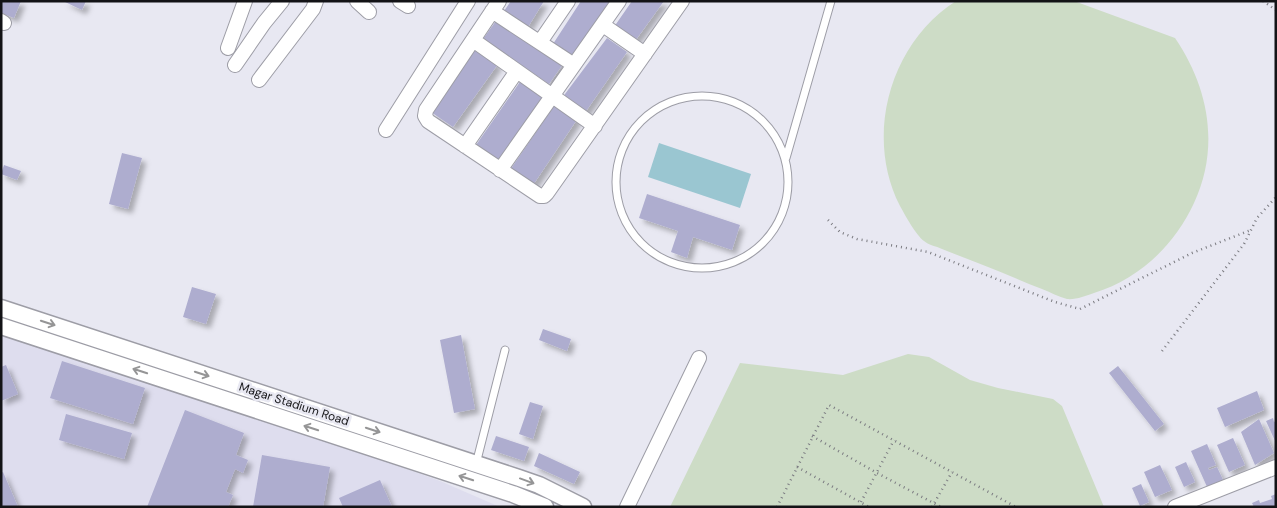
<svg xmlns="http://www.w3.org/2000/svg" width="1277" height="508" font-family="'DM Sans',sans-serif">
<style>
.built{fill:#deddee}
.green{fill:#cddcc6}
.water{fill:#9ac6d1}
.building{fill:#aeadcf;filter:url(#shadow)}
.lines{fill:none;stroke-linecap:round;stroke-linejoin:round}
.service-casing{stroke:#9d9da6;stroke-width:9}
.minor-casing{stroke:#9d9da6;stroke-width:16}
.tertiary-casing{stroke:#9d9da6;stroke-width:19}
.path{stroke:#7b7b81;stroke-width:2.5;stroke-dasharray:1 4;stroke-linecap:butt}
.service{stroke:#fff;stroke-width:7}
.minor{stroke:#fff;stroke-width:14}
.tertiary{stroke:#fff;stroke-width:16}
.oneway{stroke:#959596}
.labels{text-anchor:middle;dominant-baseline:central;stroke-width:5;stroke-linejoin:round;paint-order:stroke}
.street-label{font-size:12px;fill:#131316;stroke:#e8e8f2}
</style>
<defs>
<filter id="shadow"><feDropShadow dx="4.5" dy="4.5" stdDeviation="2.5" flood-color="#0004"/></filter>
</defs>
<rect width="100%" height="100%" fill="#e8e8f2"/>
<path class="built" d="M1,324L34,333L440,481L500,507H1Z"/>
<path class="green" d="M956,1H1074L1175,38C1209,88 1220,147 1194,203C1174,246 1139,279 1094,293C1086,296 1075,300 1067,299C1059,297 1050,292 1042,289C1024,282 1006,274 988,267C973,261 957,255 942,249C936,246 928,245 924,241C916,235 905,215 900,206C864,136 890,43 956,1Z
M908,354L929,357L970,380L998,388L1053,399L1062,406L1104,507H670L740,363L843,375Z"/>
<path class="water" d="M659,143L751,174L740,208L648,177Z"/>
<path class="building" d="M1,1H21L14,18L1,13Z
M63,1H86L82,10Z
M511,1H544L528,27L504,11Z
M581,1H612L575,58L553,44Z
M632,1H664L635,41L614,27Z
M498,18L563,64L549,84L483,39Z
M607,38L627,52L584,114L562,98Z
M476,48L498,64L453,127L431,112Z
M522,79L544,95L498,161L476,145Z
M556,103L578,118L533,185L510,170Z
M122,153L142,158L128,209L109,204Z
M4,165L21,171L17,180L1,174Z
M647,194L740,225L732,250L693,237L687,258L671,252L678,231L639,218Z
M192,287L216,294L206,324L183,317Z
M543,329L571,339L567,351L539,340Z
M461,335L475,409L454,413L440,340Z
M62,361L145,388L133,424L50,398Z
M6,365L18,394L1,401V367Z
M1118,366L1164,424L1155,431L1109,373Z
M1257,391L1264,410L1225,427L1217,408Z
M530,402L543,406L533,439L519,434Z
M185,410L244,433L236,455L248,460L243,473L235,469L226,492L233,495L228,507H147Z
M66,414L132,433L124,459L59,440Z
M1273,418L1274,422L1276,421V443L1266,421Z
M1259,419L1274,453L1255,465L1241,432Z
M496,436L529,447L524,461L491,450Z
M1233,438L1245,465L1229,472L1217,445Z
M1207,444L1216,465L1208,468L1209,470L1217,467L1224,482L1208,489L1191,451Z
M539,453L580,472L574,484L534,466Z
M262,455L330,467L323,507H253Z
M1186,462L1195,482L1184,487L1175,467Z
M1160,465L1172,490L1155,497L1144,472Z
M3,472L18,507H1V473Z
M380,480L392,507H343L339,498Z
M1141,484L1149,502L1140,506L1132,488Z
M1276,494V507H1254L1252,503L1259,500L1260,503L1272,499L1271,496Z"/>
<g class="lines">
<g class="service-casing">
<path id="service" d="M616 182a86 86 0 1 1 172 0a86 86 0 1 1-172 0Z
M786,158L831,1
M476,464L505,350"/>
</g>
<g class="minor-casing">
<path id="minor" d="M357,1L369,12
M400,1L408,6
M499,1L426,110L425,116L428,121L540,196H544L547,193L682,1
M492,11L574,65
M1,21L4,23
M603,25L645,54
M473,40L595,126
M540,42L568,1
M228,48L245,1
M235,65L264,23L282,1
M259,80L313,9L316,1
M386,130L468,1
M465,146L517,71
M500,170L619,1
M627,507L699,358
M1175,507L1276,467"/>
</g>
<g class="tertiary-casing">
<path id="tertiary" d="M1,308L519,478L539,485L583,507
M1,326L513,494L545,507"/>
</g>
<path class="path" d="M1263,1L1276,10
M828,220L840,232L857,239L928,252L1055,302L1080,309L1192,253L1251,230
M1162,351L1244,244L1257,218L1276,197
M812,436L877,473L941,507
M797,467L869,507
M861,502L894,440
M777,507L829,405L1016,507
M932,507L952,472"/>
<use href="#service" class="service"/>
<use href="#minor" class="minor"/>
<use href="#tertiary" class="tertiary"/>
</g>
<defs><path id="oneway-shaft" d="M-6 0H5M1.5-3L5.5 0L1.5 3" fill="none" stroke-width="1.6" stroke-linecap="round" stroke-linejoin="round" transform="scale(1.25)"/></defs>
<g class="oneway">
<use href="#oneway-shaft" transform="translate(48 323) rotate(18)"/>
<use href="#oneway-shaft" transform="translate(140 371) rotate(-162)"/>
<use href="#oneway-shaft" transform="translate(202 374) rotate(18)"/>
<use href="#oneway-shaft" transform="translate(311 428) rotate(-162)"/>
<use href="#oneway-shaft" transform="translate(373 430) rotate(18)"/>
<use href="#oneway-shaft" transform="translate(466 478) rotate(-162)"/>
<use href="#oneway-shaft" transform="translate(527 481) rotate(20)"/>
</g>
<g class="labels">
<g class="street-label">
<text transform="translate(294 404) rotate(18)">Magar Stadium Road</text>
</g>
</g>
<rect width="1277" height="508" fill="none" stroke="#131316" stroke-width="5"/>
</svg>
